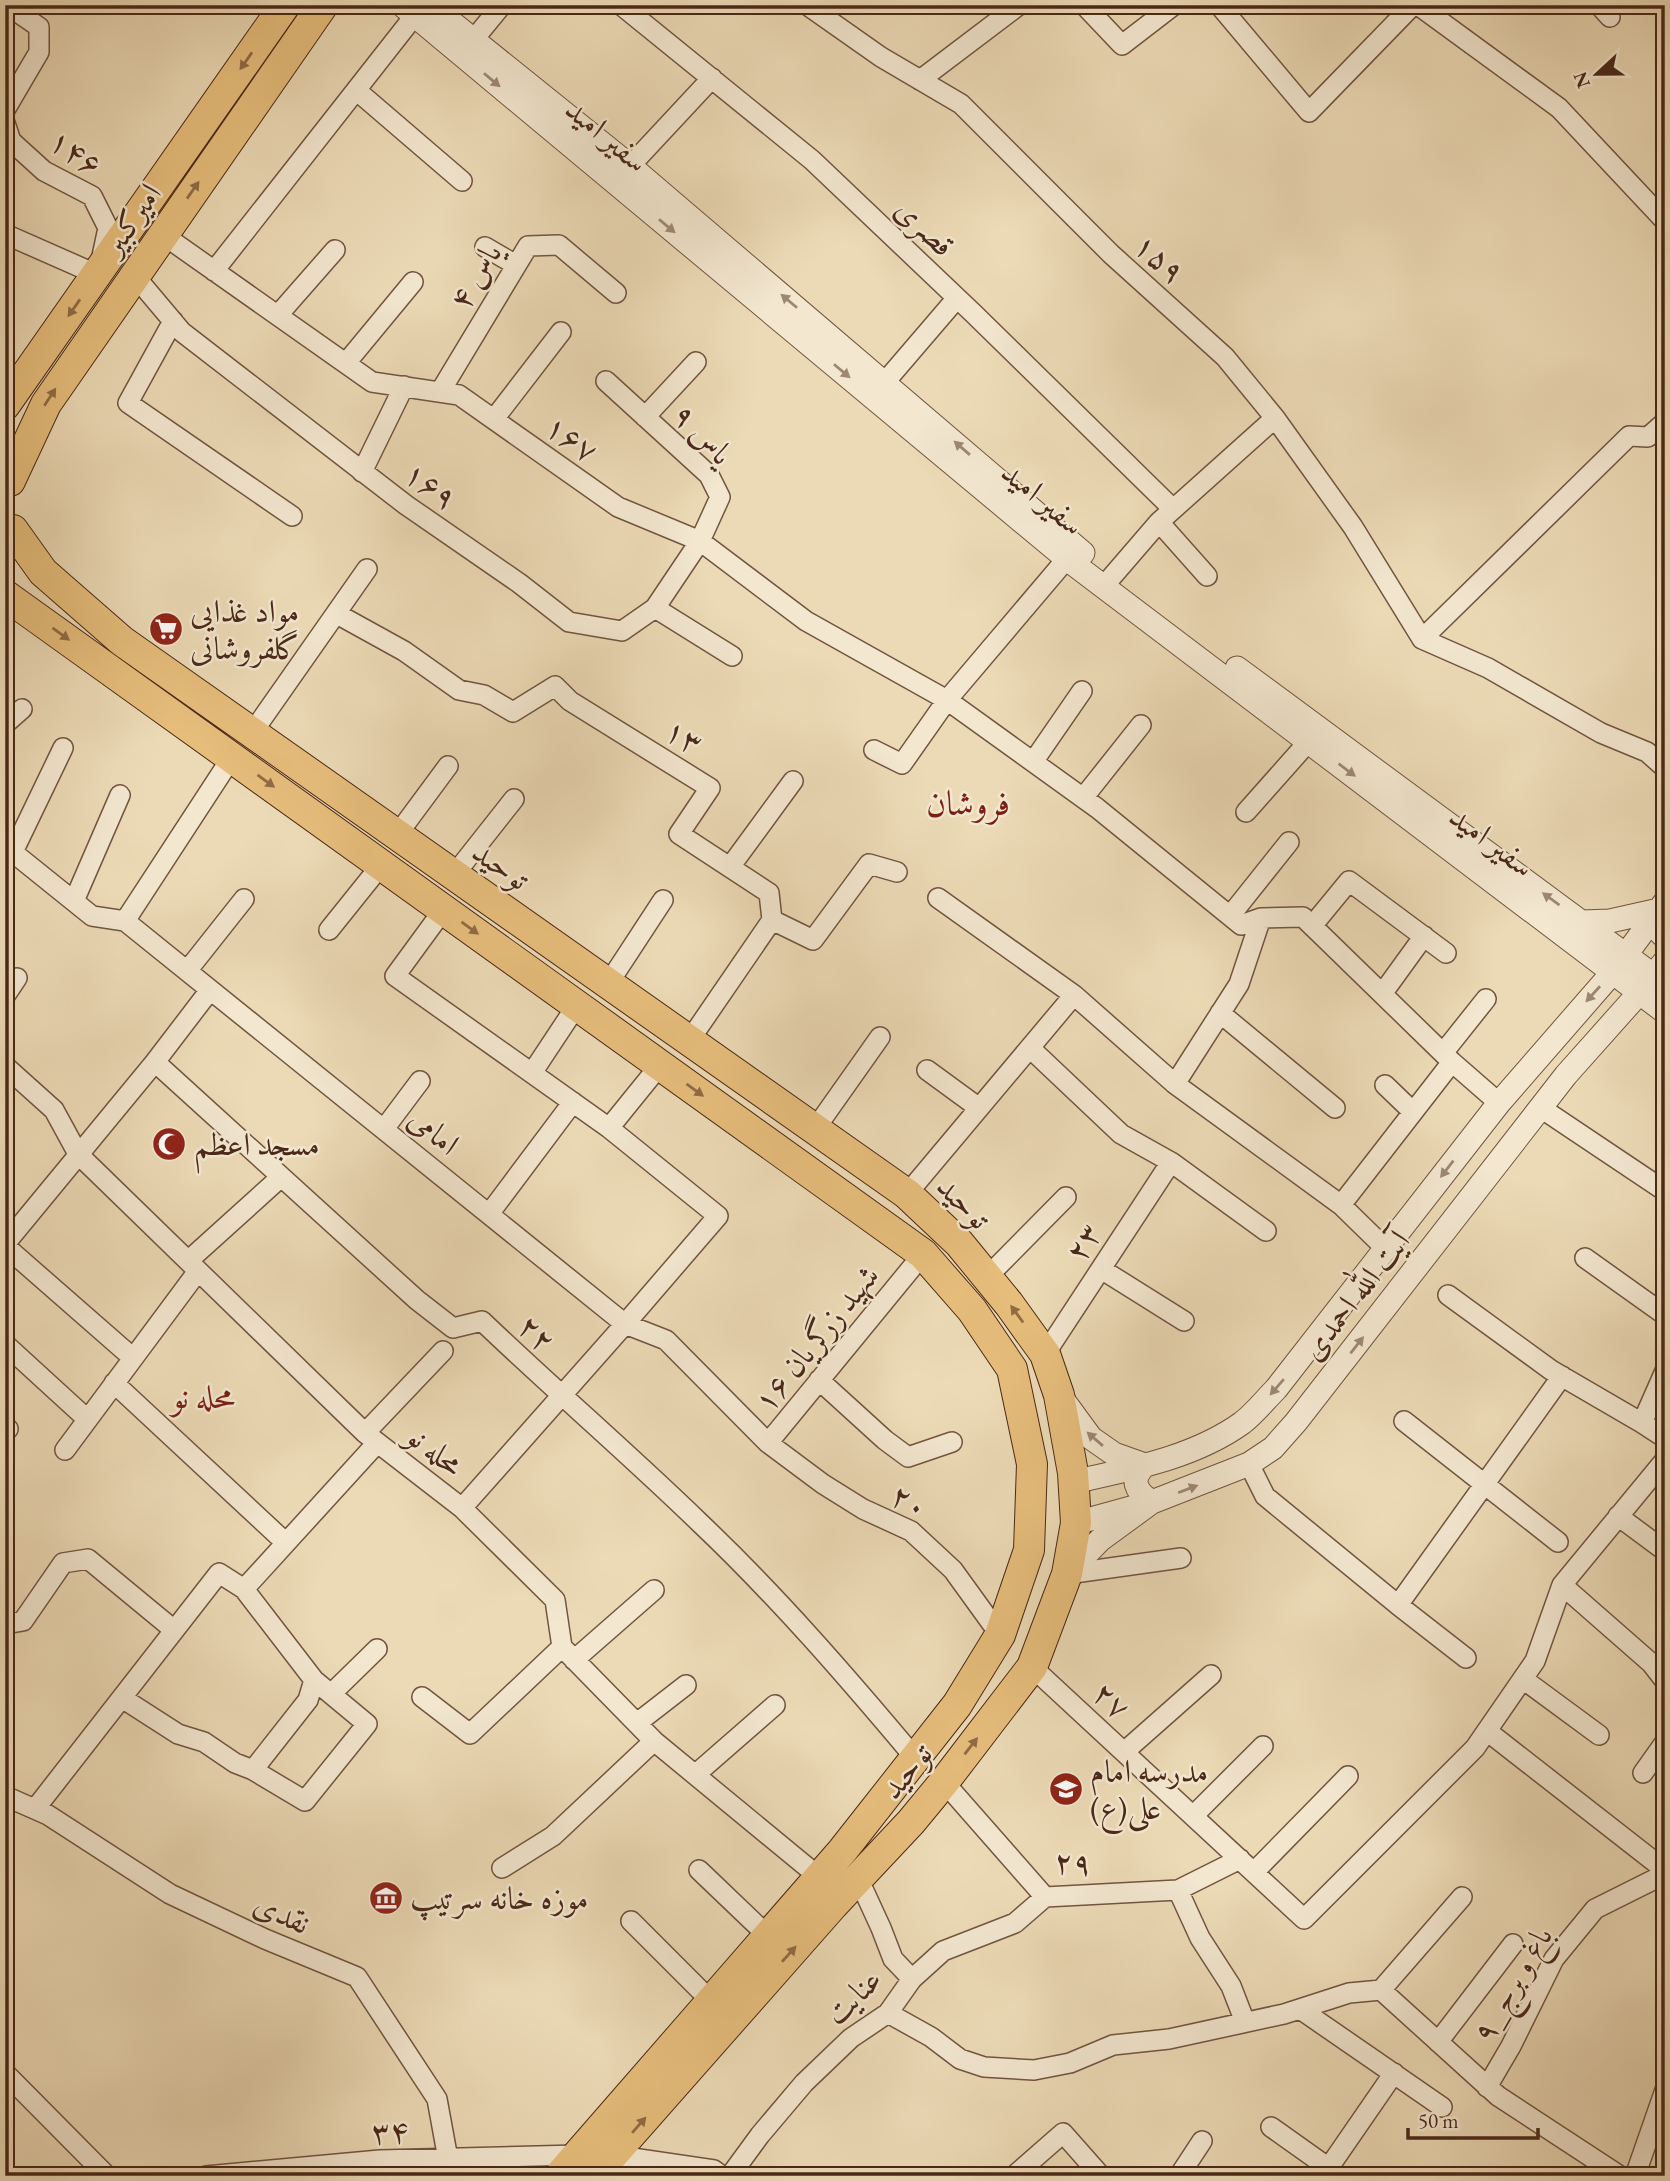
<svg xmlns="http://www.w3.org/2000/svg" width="1670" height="2181" font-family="'EB Garamond',Amiri,serif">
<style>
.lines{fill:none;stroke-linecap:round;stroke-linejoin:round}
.minor-casing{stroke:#725440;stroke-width:22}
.tertiary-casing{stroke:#725440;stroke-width:25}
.primary-casing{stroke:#4a2818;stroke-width:32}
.minor{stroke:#f3e7d0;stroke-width:19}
.tertiary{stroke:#f3e7d0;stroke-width:23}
.primary{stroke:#e6bd7b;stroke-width:30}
.oneway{fill:#906b45}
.oneway2{fill:#9e8874}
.labels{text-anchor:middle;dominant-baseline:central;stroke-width:5;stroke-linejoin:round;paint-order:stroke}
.street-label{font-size:32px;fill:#4a2818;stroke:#f3e7d0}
.poi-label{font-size:32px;fill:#4a2818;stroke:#f3e7d0;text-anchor:start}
.neighbourhood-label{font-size:33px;fill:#7a1f14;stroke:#f3e7d0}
.quarter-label{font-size:35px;fill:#7a1f14;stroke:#f3e7d0}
</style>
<rect width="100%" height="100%" fill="#ecdab6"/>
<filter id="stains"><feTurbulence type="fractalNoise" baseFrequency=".00286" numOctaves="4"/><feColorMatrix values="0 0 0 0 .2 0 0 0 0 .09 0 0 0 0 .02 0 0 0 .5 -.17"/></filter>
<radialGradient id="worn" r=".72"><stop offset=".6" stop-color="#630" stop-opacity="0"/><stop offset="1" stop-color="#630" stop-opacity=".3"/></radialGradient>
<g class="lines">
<g class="minor-casing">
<path id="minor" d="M621,5L812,160L974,314L1173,509
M807,5L881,57L961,104L1111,254L1225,357L1275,418L1159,522L1103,587
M1084,5L1122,45L1174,5
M1219,5L1309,112L1413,5
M1418,5L1559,108L1665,221
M1599,5L1610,17
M465,50L502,5
M920,80L1019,5
M356,90L462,181
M5,110L39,52V27L7,5
M5,123L11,141L44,171L92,196L108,228L98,275L5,234
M630,166L712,78
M162,234L372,382L459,395L618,507L700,541L806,621L947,700L1097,808L1241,925L1261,918L1303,917L1452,1062L1499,1103
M485,247L516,265
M214,271L415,15
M134,275L182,332L406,505L519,583L569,622L622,631L655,608L700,541L720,497L709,475L606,381
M278,315L335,250
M173,321L128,403L292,516
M346,363L413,282
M885,382L957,298
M440,392L528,246L559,245L616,293
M645,417L696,362
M1275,418L1353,527L1422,639L1629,436L1648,437L1665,422
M494,419L561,332
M362,472L404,386
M1159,522L1207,576
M655,608L732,656
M337,614L404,651L459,690L484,695L513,712L555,686L570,701L710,788L679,834L769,893L772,920L689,1041
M1422,639L1488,668L1601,733L1647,752L1665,768
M5,724L22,709
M252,733L367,569
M874,750L902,764L947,700L1075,549
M1033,762L1082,691
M1083,798L1141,725
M1246,812L1309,741
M397,835L448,766
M5,846L92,916L125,921L625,1324L462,1508
M13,852L63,748
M730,867L793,781
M454,875L514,799
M938,898L1074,995
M74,901L120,795
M444,909L395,976L609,1128
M1230,916L1289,842
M772,920L813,940L869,864L897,872
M125,921L232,757
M1312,926L1349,881L1446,953
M329,930L382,864
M187,971L244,899
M608,984L663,900
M210,990L155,1062L417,1300L453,1328L482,1321C553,1389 629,1454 700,1523C777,1596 847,1677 915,1758
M1382,994L1424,936
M5,996L17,978
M1220,1013L1335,1108
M1030,1048L1121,1134L1171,1162L1266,1231
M1443,1053L1486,999
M660,1065L609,1128L718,1216L625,1324L666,1340L768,1443L923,1254
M5,1066L54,1110L78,1154L365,1433L462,1508L555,1600L562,1647L654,1741L819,1877
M927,1070L979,1108
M532,1073L577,1005
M1175,1084L1341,1205L1386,1249
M1385,1085L1413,1112
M1541,1108L1665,1191
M384,1129L420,1081
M815,1129L880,1037
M907,1194L1074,995L1175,1084L1239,984L1261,918
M1341,1205L1452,1062
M489,1214L573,1102
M5,1244L155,1062
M5,1246L133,1358
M1585,1258L1665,1315
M188,1261L281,1177
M1101,1269L1184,1321
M987,1277L1066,1197
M1448,1295L1551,1370L1642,1423
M5,1344L87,1419
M1045,1354L1171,1162
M1665,1371L1642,1423L1665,1438
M819,1380L885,1440L908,1457L952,1442
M114,1383L286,1543
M1404,1421L1558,1542
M5,1427L8,1429
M365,1433L443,1351
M768,1443L823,1484L863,1509L911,1531L953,1570L1000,1635
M65,1450L198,1271
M1249,1464L1265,1496L1398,1605L1562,1376
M1618,1516L1665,1551
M1067,1574L1181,1558
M1562,1585L1665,1460
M1398,1605L1466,1658
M5,1624L23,1621L63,1563L88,1559L174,1630
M574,1660L654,1590
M1032,1667L1304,1919L1475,1748L1535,1661L1562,1585L1651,1663L1665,1681
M1523,1679L1599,1735
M331,1694L377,1649
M422,1697L470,1734L562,1647
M122,1698L178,1734L204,1742L235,1763L253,1770L308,1700L314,1680L244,1589
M637,1723L686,1685
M1487,1731L1665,1870
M1124,1752L1211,1675
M253,1770L305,1801L367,1724L314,1680
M1643,1773L1665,1742
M696,1774L775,1705
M944,1782L1045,1897L1178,1890L1240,1859
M5,1796L48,1815L170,1894L265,1939L357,1977L437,2099L448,2159
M35,1809L219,1573L244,1589L377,1443
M1193,1816L1263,1746
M502,1868L553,1836L654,1741
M699,1870L768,1936
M1254,1872L1348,1776
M858,1878L881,1928L893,1959L912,1979
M1178,1890L1200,1938L1231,1986L1245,2022
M631,1921L711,2001
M1381,1990L1498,2096L1620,2176
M1300,2009L1442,2107
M888,2013L931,2037L960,2059L984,2067L1034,2070L1070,2063L1113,2045L1169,2039L1284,2014L1349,1993L1381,1990L1462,1897
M1438,2042L1513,1944
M5,2073L107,2176
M1487,2087L1511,2046L1554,1959L1595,1909L1665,1874
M1271,2127L1340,2176
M612,2155L714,2170L722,2176
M206,2176L380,2160L577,2155
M730,2176L760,2135L804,2083L851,2038L888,2013L912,1979L943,1951L1015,1923L1045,1897
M1014,2176L1063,2133L1101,2176
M1179,2176L1202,2141
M1323,2176L1394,2073
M1635,2176L1665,2090"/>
</g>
<g class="tertiary-casing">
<path id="tertiary" d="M402,5L1067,559L1665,1012
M430,5L630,166L1083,553
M1237,668L1665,984
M1582,922L1610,921L1659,910C1657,921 1655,930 1665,937
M1061,1397L1091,1438L1114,1454L1145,1465C1130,1480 1135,1491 1152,1502L1100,1540L1067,1574
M1073,1482C1131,1469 1193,1458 1242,1423C1254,1414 1265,1400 1276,1389L1499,1103L1613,972L1665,902
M1076,1523L1152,1502L1249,1464L1273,1448L1296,1422L1566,1075L1640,992L1665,961"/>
</g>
<g class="primary-casing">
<path id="primary" d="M5,405L285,5
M10,481L46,404L323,5
M13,530L43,572L122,641L907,1194L959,1243L1009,1304L1045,1354L1059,1395L1073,1473L1076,1523L1067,1574L1032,1667L944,1782L911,1822L833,1905L594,2176
M5,595L923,1254L972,1310L1012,1369L1032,1464L1029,1550L1000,1635L957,1705L843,1850L559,2176"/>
</g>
<use href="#minor" class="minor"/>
<use href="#tertiary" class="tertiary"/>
<use href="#primary" class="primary"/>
</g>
<defs><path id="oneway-solid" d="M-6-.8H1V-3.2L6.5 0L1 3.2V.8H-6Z" transform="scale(1.75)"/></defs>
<g class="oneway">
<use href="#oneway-solid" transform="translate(246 61) rotate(125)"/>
<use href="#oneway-solid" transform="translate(193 190) rotate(-55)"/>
<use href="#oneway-solid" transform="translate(74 308) rotate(125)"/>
<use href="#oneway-solid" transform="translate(50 397) rotate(-57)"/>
<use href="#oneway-solid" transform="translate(61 634) rotate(36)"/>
<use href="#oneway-solid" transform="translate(266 781) rotate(36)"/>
<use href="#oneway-solid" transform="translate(470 928) rotate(36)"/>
<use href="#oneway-solid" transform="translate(695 1090) rotate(36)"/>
<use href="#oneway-solid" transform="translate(1017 1314) rotate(-126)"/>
<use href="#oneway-solid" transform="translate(971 1746) rotate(-52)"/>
<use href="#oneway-solid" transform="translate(789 1954) rotate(-48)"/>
<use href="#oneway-solid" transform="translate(639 2125) rotate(-49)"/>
</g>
<g class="oneway2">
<use href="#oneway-solid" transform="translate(492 80) rotate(40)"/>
<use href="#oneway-solid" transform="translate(667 226) rotate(40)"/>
<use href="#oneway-solid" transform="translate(789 301) rotate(-140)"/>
<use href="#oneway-solid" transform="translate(842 371) rotate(40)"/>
<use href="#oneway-solid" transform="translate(962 448) rotate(-139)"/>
<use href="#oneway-solid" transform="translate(1347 770) rotate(37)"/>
<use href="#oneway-solid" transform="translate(1551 899) rotate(-144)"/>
<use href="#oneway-solid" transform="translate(1593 994) rotate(132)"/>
<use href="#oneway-solid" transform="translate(1447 1169) rotate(128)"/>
<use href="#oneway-solid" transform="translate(1357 1345) rotate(-52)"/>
<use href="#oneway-solid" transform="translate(1277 1387) rotate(131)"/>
<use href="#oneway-solid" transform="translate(1095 1439) rotate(-139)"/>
<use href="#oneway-solid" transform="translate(1188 1489) rotate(-21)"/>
</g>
<defs>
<g id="supermarket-disc" transform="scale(1.75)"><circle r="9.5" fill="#8f2418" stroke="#f3e7d0"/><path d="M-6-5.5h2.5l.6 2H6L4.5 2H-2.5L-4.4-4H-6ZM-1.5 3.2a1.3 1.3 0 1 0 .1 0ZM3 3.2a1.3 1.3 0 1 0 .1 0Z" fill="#fff"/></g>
<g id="mosque-disc" transform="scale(1.75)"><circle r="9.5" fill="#8f2418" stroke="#f3e7d0"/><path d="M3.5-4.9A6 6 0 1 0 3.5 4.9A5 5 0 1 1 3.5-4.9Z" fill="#fff"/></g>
<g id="school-disc" transform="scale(1.75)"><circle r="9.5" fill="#8f2418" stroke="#f3e7d0"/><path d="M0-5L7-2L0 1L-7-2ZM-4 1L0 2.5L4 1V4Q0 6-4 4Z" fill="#fff"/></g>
<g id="museum-disc" transform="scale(1.75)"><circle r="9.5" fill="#8f2418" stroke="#f3e7d0"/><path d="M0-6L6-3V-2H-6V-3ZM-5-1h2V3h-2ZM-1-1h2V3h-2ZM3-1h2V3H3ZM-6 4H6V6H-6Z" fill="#fff"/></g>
</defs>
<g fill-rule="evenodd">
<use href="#supermarket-disc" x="166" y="629"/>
<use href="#mosque-disc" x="169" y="1144"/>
<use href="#school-disc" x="1066" y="1789"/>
<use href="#museum-disc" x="386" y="1898"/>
</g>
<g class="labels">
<g class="street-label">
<text transform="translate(607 135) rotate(40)">سفیر امید</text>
<text transform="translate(76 152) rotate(35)">۱۴۶</text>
<text transform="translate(131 219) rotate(-55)">امیرکبیر</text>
<text transform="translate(925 227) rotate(44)">قصری</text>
<text transform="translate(1160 258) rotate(42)">۱۵۹</text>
<text transform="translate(475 276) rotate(-59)">یاس ۴</text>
<text transform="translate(703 434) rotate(46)">یاس ۹</text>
<text transform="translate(572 438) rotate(35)">۱۶۷</text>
<text transform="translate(431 485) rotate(36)">۱۶۹</text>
<text transform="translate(1043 498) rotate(40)">سفیر امید</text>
<text transform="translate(684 736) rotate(32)">۱۳</text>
<text transform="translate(1492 841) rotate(37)">سفیر امید</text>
<text transform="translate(501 865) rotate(35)">توحید</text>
<text transform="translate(434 1131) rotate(39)">امامی</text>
<text transform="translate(964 1202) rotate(45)">توحید</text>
<text transform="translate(1083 1242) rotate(-57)">۲۳</text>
<text transform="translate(1355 1295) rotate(-52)">آیت الله احمدی</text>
<text transform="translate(537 1333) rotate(44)">۲۲</text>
<text transform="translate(816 1338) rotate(-51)">۱۶ شهید زرگریان</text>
<text transform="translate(435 1450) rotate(38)">محله نو</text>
<text transform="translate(910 1501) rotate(30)">۲۰</text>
<text transform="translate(1112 1700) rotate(43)">۲۷</text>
<text transform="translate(906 1771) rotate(-51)">توحید</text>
<text transform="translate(1073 1862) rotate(4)">۲۹</text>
<text transform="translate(282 1913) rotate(24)">نقدی</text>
<text transform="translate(1512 1984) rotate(-60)">۹_باغ و برج</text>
<text transform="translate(853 1996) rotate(-43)">عنایت</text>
<text transform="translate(390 2131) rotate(-3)">۳۴</text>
</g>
<g class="poi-label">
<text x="190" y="611">مواد غذایی<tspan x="190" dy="37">گلفروشانی</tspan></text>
<text x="194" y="1144">مسجد اعظم</text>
<text x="1090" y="1771">مدرسه امام<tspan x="1090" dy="37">علی(ع)</tspan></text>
<text x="410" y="1898">موزه خانه سرتیپ</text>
</g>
<g class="neighbourhood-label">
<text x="203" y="1396">محله نو</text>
</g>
<g class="quarter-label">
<text x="968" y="802">فروشان</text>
</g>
</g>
<rect width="1670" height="2181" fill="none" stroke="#ecdab6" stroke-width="28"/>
<rect x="7" y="7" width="1656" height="2167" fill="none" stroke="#4a2818" stroke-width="3.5"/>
<rect x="14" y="14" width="1642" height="2153" fill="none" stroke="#4a2818" stroke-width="2"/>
<g transform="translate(1597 74) rotate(248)" stroke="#f3e7d0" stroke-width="5" paint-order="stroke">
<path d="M0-5L12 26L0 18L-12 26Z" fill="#4a2818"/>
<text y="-10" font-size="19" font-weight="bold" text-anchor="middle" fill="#4a2818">N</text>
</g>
<path d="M1408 2128v10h130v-10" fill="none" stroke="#4a2818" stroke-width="3.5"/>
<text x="1418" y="2128" font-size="21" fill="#4a2818" stroke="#f3e7d0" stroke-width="5" paint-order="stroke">50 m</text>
<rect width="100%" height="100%" filter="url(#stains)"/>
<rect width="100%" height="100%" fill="url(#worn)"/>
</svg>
